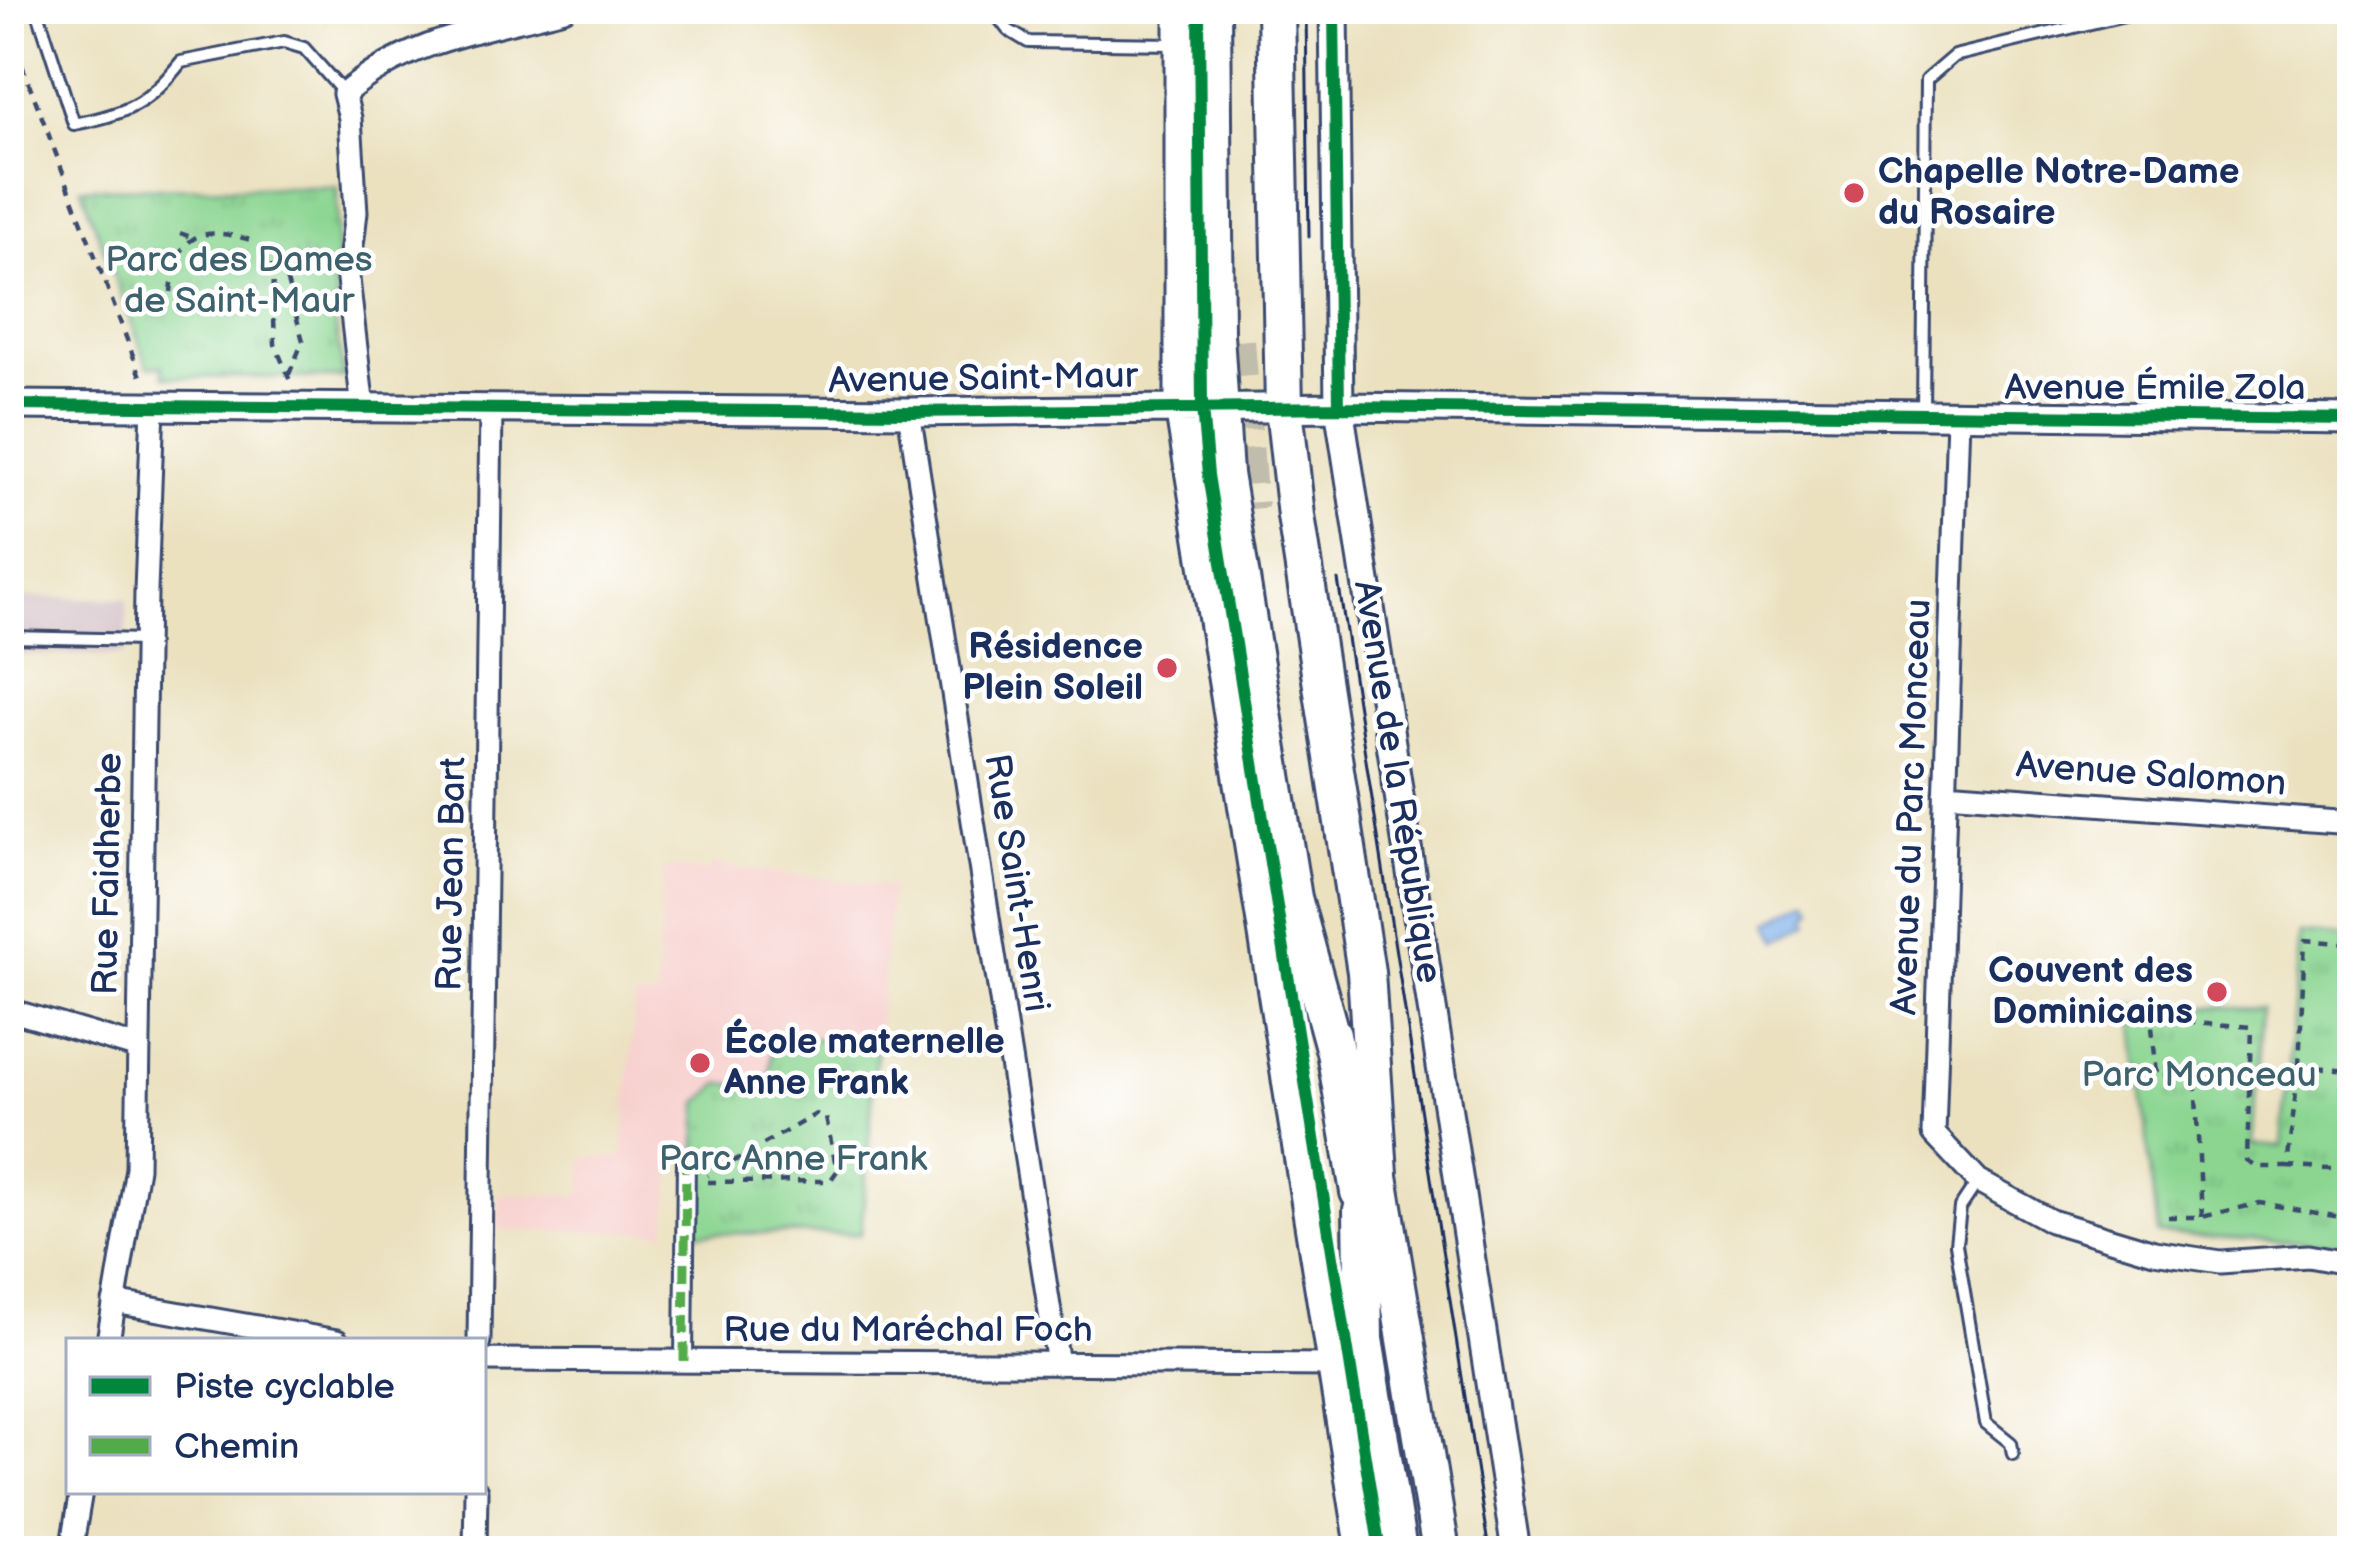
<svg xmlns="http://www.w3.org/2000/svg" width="2361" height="1560" font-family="'Balsamiq Sans',sans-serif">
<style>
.built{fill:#f7d0ce}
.industrial{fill:#d2bec4}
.park{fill:url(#park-tufts);stroke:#538278;stroke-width:3}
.water{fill:url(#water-ripples);stroke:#4c6fa4;stroke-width:3}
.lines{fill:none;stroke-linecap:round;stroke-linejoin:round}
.primary-tunnel{stroke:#c1bdac;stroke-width:36;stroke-dasharray:36 18;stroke-linecap:butt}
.service-casing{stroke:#3a4a6d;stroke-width:16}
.pedestrian-casing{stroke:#3a4a6d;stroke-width:22}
.minor-casing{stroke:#3a4a6d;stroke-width:27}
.tertiary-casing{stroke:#3a4a6d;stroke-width:33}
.primary-casing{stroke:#3a4a6d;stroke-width:42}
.path{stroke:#3a4a6d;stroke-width:4.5;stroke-dasharray:9 9;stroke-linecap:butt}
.service{stroke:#fff;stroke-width:10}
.pedestrian{stroke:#fff;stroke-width:16}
.minor{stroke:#fff;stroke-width:21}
.tertiary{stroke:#fff;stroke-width:27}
.primary{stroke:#fff;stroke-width:36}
.tram{stroke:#1b2f5e;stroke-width:3}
.quiet{stroke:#52ab49;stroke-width:9;stroke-dasharray:18 9;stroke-linecap:butt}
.cycleway-casing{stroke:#fff;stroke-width:20}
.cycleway{stroke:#00873e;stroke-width:12}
.poi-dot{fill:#d1495b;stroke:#fff;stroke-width:4.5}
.labels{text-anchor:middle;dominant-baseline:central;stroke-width:9;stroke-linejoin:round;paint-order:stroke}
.poi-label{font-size:36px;font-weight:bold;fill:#1b2f5e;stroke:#fff;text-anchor:start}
.park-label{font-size:36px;fill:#3d616d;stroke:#fff}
.street-label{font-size:36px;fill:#1b2f5e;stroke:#fff}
</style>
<defs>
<pattern id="park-tufts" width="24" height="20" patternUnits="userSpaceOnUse" patternTransform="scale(3)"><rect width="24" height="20" fill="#8bd591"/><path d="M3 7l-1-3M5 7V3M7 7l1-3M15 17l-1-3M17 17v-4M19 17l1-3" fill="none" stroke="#77b77f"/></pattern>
<pattern id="water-ripples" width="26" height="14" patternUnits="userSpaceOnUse" patternTransform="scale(3)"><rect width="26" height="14" fill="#7dafe9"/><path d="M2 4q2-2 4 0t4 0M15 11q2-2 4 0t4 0" fill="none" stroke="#668fc0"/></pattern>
</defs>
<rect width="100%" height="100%" fill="#fff"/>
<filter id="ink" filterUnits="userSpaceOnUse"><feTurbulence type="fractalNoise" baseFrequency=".00833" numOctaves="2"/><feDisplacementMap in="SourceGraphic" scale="24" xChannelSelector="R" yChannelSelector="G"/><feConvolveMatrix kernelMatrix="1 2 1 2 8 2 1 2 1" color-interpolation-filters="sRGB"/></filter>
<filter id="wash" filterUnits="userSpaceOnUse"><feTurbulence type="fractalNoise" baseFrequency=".004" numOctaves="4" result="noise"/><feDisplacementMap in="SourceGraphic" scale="48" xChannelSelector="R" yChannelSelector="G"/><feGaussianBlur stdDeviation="2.7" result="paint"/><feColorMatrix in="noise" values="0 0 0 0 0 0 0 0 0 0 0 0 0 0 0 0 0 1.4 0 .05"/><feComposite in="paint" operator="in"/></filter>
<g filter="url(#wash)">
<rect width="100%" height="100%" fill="#ebe1bf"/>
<path class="built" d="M710,865L891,887L877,1043L773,1036L769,1088L721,1084L699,1103L697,1158H674L666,1232L498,1230L499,1194L582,1195L583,1158L623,1157L635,998H656L664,868L709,872Z"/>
<path class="industrial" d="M9,597L127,599L126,655H9Z"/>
<path class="park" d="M337,187L336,328L344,378L168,377L164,376L163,366H148L81,188Z
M2299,934L2352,938V1245L2157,1234L2133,1005L2262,1008L2252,1145L2282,1147Z
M773,1036L877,1043L861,1234L693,1233L699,1103L721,1083L769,1087Z"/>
<path class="water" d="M1810,899L1814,908L1808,915L1810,922L1780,940L1770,922Z"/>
</g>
<g filter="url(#ink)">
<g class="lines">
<path class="primary-tunnel" d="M1237,341L1250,509"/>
<g class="service-casing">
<path id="service" d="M37,9L74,124C128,113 147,105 181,62L284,42L304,48L343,92
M992,9L1008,30L1028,42L1176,44
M1923,413L1926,80L1954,56L2137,12
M9,637L145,640
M1978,1181L1960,1208L1956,1244L1986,1423L2011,1443L2013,1454"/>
</g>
<g class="pedestrian-casing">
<path id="pedestrian" d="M684,1361L686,1158"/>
</g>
<g class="minor-casing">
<path id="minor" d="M363,409L348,279L356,212L350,118L344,94C408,39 485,30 564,9
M909,412L1058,1364
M1958,417L1934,1134L1978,1181L2051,1221L2154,1252L2220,1262L2308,1256L2352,1264
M1945,793L2352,823
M9,1010L139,1048
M114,1302L337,1341
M108,1341L137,1168L146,591L153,406
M479,1341L491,408
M483,1360L1332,1365
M71,1551L81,1491
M475,1551L476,1491"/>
</g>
<g class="tertiary-casing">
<path id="tertiary" d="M1179,9V407L1361,1551
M1334,9L1339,407L1516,1551
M9,405L909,412L1339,407L2352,419"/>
</g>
<g class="primary-casing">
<path id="primary" d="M1212,9L1215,334L1224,474L1293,898L1336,1055
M1276,9L1284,408L1296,516L1366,972L1379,1174
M1332,1034L1359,1192
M1375,1152L1441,1551
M1362,1210L1364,1339L1398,1551"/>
</g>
<path class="path" d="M414,9L416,23
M9,31L142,379
M180,233L191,237
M282,263L303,341L289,374
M272,265L275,344L290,381
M171,292C177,236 197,224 250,240
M2299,1066L2352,1070
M2287,1167L2352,1170
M707,1182L830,1181L837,1171L826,1118L816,1114L708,1176
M2168,1217H2202L2260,1203L2352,1219
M2202,1217L2195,1077L2157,1074L2151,1018L2251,1027L2247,1161L2257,1167H2287L2299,1066L2305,940L2352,944"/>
<use href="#service" class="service"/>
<use href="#pedestrian" class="pedestrian"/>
<use href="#minor" class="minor"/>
<use href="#tertiary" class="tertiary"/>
<use href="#primary" class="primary"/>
<path class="tram" d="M1306,9L1309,237
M1338,580L1489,1551"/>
<path class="quiet" d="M684,1361L686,1158"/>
<g class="cycleway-casing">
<path id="cycleway" d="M1199,9L1202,408L1208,475L1380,1551
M1334,9L1339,407
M9,405L909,412L1339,407L2352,419"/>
</g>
<use href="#cycleway" class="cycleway"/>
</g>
</g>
<g class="poi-dot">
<circle cx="1854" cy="193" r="12"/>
<circle cx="1167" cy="668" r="12"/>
<circle cx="2217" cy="992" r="12"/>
<circle cx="700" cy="1063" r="12"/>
</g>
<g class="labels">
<g class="poi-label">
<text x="1878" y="172">Chapelle Notre-Dame<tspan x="1878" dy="41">du Rosaire</tspan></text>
<text x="1143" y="647" text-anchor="end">Résidence<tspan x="1143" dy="41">Plein Soleil</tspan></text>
<text x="2193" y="971" text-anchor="end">Couvent des<tspan x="2193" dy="41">Dominicains</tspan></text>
<text x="724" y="1042">École maternelle<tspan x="724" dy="41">Anne Frank</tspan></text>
</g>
<g class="park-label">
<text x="239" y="260">Parc des Dames<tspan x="239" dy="41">de Saint-Maur</tspan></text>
<text x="2199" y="1075">Parc Monceau</text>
<text x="793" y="1159">Parc Anne Frank</text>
</g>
<g class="street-label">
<text transform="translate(983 379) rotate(-1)">Avenue Saint-Maur</text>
<text x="2155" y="388">Avenue Émile Zola</text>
<text transform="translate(2151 775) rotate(4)">Avenue Salomon</text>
<text transform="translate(1397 782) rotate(81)">Avenue de la République</text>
<text transform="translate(1912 807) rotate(-88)">Avenue du Parc Monceau</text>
<text transform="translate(108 874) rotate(-89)">Rue Faidherbe</text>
<text transform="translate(452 874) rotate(-89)">Rue Jean Bart</text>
<text transform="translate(1016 883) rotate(81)">Rue Saint-Henri</text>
<text x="908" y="1330">Rue du Maréchal Foch</text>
</g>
</g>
<rect width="2361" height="1560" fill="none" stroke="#fff" stroke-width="48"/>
<rect x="66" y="1338" width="420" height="156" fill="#ffffff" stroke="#a4acbf" stroke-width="3"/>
<rect x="90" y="1377" width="60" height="18" fill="#00873e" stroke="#a4acbf" stroke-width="3"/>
<text x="174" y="1398" font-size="36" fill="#1b2f5e">Piste cyclable</text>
<rect x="90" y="1437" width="60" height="18" fill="#52ab49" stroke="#a4acbf" stroke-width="3"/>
<text x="174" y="1458" font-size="36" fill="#1b2f5e">Chemin</text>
</svg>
